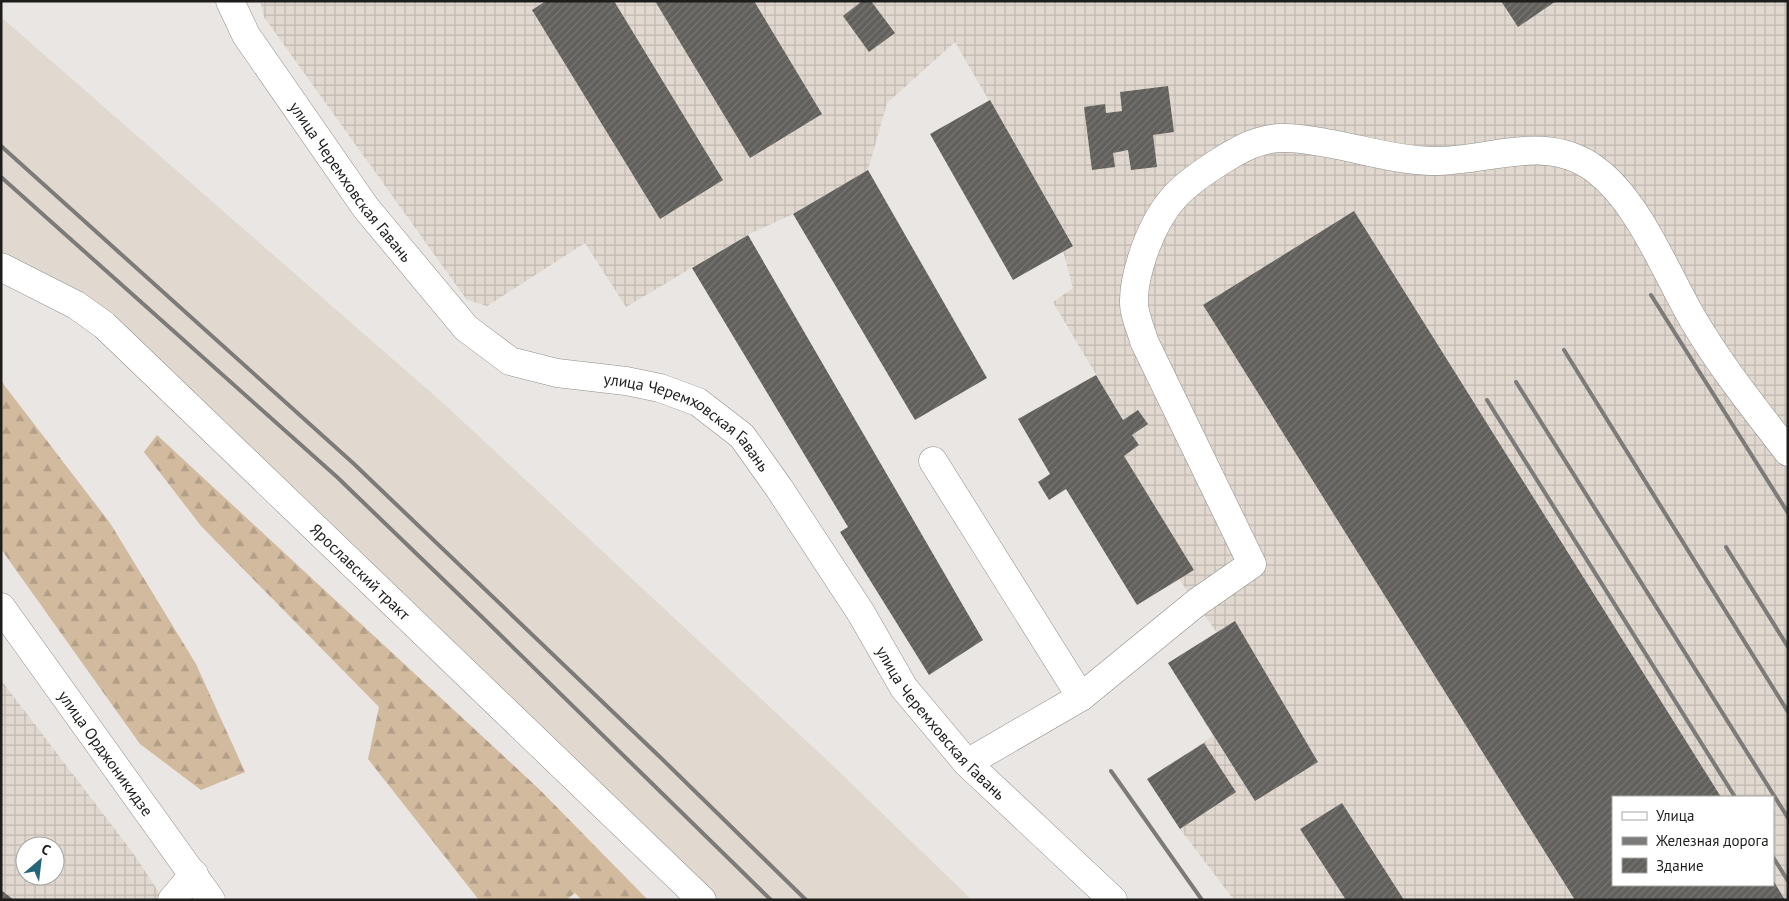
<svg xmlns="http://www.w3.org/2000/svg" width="1789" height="901" font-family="'PT Sans',sans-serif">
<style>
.built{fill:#e1d9d0}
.industrial{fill:url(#industrial-grid);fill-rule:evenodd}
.forest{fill:url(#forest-firs)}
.building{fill:url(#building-hatch)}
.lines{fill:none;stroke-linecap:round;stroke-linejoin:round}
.minor-casing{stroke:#908e8b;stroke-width:29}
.minor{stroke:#fff;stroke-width:28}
.rail{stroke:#7d7b79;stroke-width:4}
.labels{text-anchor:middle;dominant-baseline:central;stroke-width:5;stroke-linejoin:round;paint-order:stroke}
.street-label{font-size:16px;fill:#1d1d1b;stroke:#fff}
</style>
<defs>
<pattern id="industrial-grid" width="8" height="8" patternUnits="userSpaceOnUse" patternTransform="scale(1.25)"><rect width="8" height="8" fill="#e1d9d0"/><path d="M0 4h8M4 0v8" fill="none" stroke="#c1bab2"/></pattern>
<pattern id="forest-firs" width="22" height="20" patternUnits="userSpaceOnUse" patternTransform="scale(1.25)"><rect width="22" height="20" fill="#d1ba9e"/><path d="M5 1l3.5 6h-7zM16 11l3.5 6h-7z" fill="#b39f88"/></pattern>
<pattern id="building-hatch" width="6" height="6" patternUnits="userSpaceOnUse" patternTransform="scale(1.25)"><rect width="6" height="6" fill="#62605d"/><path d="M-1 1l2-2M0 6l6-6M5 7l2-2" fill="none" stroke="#787774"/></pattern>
</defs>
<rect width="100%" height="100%" fill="#e9e6e3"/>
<path class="built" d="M1,17L443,403L829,762L972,900H718L309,503L1,256Z"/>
<path class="industrial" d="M260,1H1788V900H1234L1180,829L1147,779L1213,736L1168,663L1217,633L1179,579L1193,570L1124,456L1139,445L1132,435L1147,424L1138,410L1123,420L1053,302L1073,288L1063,251L1073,245L955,42L887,103L868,170L793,214L747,235L626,307L585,243L487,306L467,300L264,17ZM1613,797H1773V885H1613Z
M1,680L133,853L164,900H1ZM25,846H55V876H25Z"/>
<path class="forest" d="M1,381L110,523L196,664L245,772L201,790L140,744L1,549Z
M157,435L538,788L648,900H582L575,893L566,900H479L368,759L379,707L201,526L144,452Z"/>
<path class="building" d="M546,1H614L723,180L660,219L532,10Z
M655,1H754L822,114L750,158Z
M862,1H871L895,33L869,52L843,16Z
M1501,1H1556L1518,27Z
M1168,86L1174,132L1153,135L1157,167L1131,170L1128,150L1113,153L1115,167L1092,170L1084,107L1105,104L1106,113L1122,111L1120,92Z
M990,100L1073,246L1013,280L930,134Z
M868,170L987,378L915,420L793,214Z
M1354,211L1721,797H1613V885H1773V880L1785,900H1575L1203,305Z
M748,235L983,640L929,675L840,532L848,527L692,268Z
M1096,375L1123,420L1138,410L1148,424L1132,435L1139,445L1124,456L1194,570L1137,605L1066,489L1049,500L1038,482L1050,474L1018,419Z
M1235,621L1318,762L1255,801L1168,663Z
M1204,743L1236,792L1180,829L1147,779Z
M1342,803L1404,900H1346L1300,829Z
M1,890L14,900H1Z"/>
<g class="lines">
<g class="minor-casing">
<g id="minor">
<path id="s1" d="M230,1L246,35L366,208L466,328L510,361L557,373L626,381L660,388L698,402L742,436L779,488L861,613L904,688L967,763L1113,900"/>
<path id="s2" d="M1,267L76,305L104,325L702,900"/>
<path d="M933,461L1081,697L967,763"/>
<path id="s3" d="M1,607L211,900"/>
<path d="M1081,697L1196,603L1252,564L1144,341C1141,329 1133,313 1134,300C1134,283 1139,266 1145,249C1162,202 1182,185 1224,159C1242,148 1258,139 1280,138C1298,137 1315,141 1332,144C1364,150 1397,160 1430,161C1487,163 1545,131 1596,170C1640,203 1666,274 1694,321C1721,367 1755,409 1788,452"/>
<path d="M172,900L194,874"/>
</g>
</g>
<use href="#minor" class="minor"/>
<path class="rail" d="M1,146L353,463L660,757L806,900
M1,177L337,477L481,616L771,900
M1651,295L1788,513
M1564,350L1788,712
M1516,382L1788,818
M1487,400L1735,797
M1726,547L1788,647
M1111,771L1202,900
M1773,857L1788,881"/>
</g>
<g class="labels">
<g class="street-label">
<text stroke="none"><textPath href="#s1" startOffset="218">улица Черемховская Гавань</textPath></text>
<text stroke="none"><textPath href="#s1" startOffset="652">улица Черемховская Гавань</textPath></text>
<text stroke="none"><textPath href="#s2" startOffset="474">Ярославский тракт</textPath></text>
<text stroke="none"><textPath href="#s1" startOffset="1058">улица Черемховская Гавань</textPath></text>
<text stroke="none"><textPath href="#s3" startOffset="180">улица Орджоникидзе</textPath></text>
</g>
</g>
<rect width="1789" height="901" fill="none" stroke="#1d1d1b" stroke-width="5"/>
<rect x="1612" y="796" width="162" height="90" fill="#ffffff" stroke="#a5a5a4"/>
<rect x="1622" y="812" width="25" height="8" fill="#ffffff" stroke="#a5a5a4"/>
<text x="1656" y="821" font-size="15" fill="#1d1d1b">Улица</text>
<rect x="1622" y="837" width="25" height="8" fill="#7d7b79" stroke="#a5a5a4"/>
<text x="1656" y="846" font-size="15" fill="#1d1d1b">Железная дорога</text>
<rect x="1622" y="858" width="25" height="15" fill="url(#building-hatch)" stroke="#a5a5a4"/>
<text x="1656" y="871" font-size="15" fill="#1d1d1b">Здание</text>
<g transform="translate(40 861) rotate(28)"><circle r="24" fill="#ffffff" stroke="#a5a5a4"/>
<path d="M0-4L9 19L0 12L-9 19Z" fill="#246579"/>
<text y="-8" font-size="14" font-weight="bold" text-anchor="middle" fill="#1d1d1b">С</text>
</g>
</svg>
